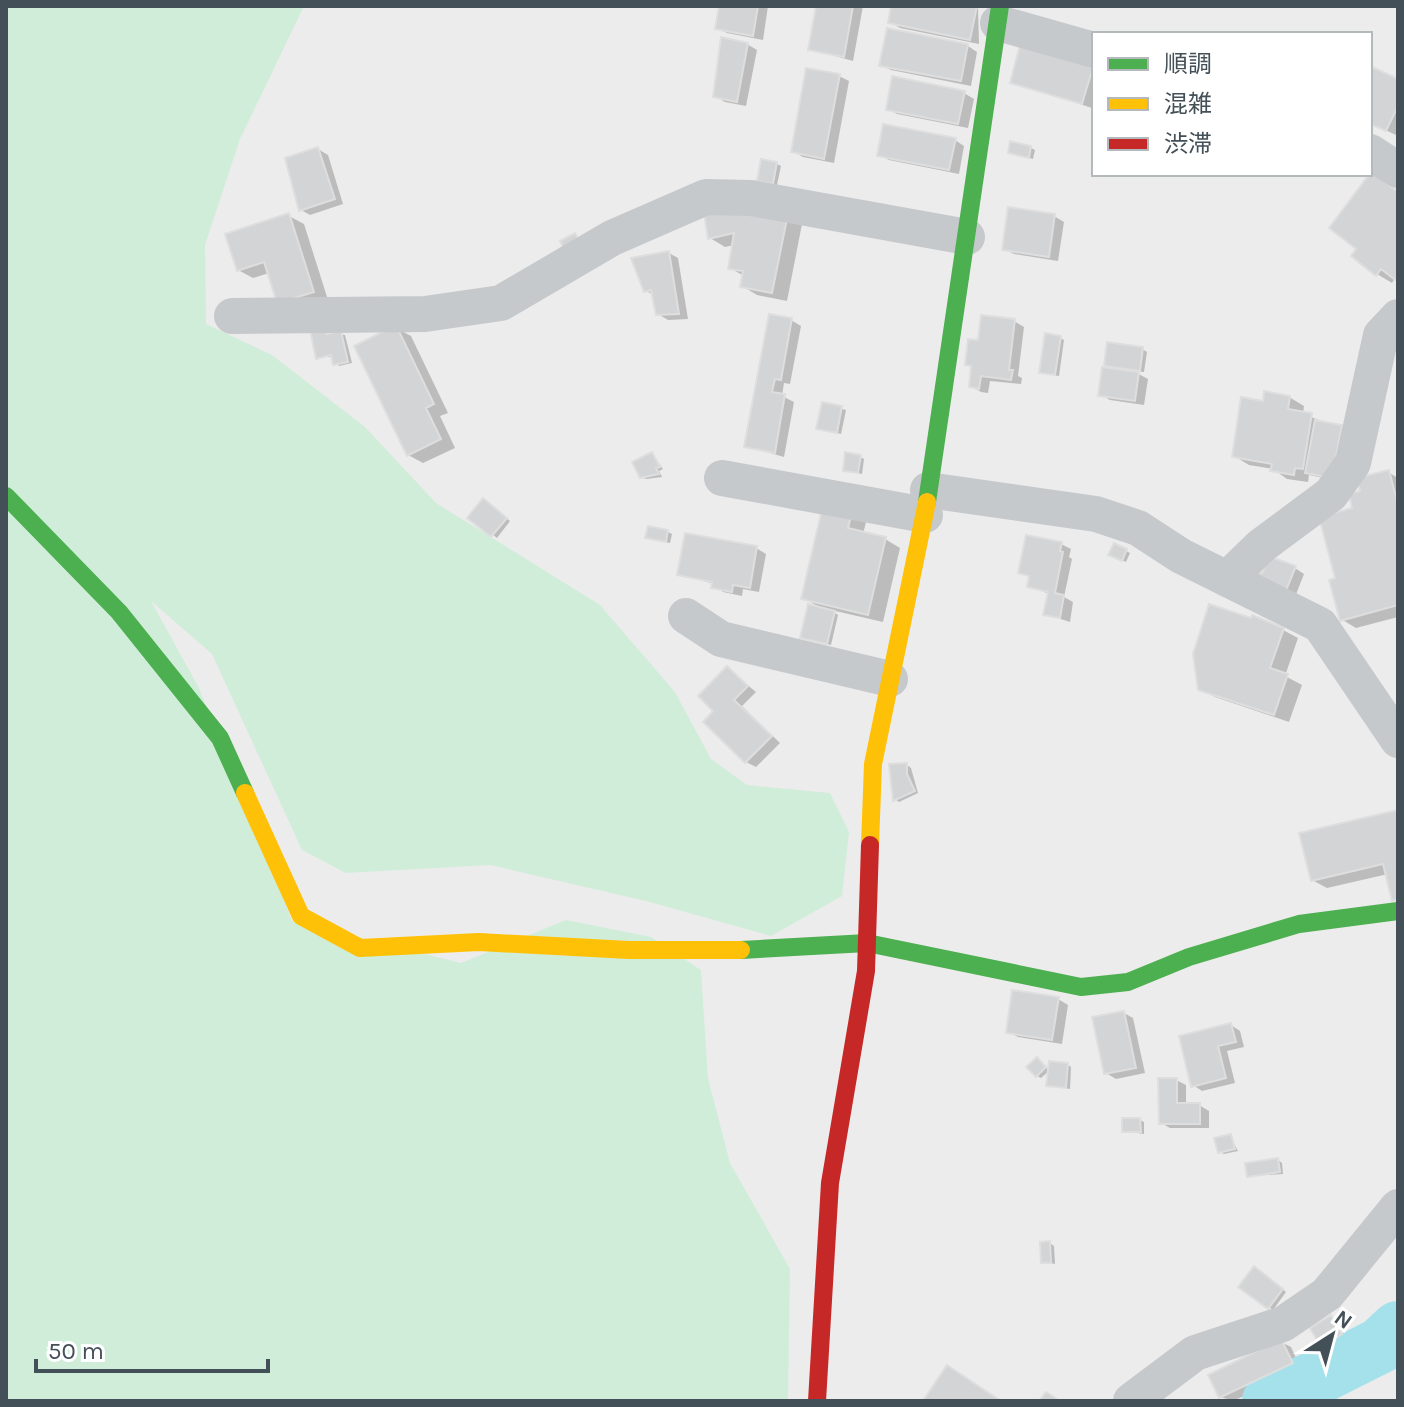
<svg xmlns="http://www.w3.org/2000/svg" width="1404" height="1407" font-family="Karla,'Noto Sans JP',sans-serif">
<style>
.green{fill:#d0edd9}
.shadow{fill:#0003}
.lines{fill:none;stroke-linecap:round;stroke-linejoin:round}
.river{stroke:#a4e1eb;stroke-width:56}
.building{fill:#d3d4d5;stroke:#dededf;stroke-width:2}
.street{stroke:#c6c9cb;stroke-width:36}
.fast{stroke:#4caf50;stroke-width:18}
.slow{stroke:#ffc107;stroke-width:18}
.jam{stroke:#c62828;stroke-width:18}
</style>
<rect width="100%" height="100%" fill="#edecec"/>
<path class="green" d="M6,6H304L240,139L205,245L206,324L272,355L365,427L436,503L600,605L675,692L711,759L747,785L830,793L849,832L842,896L771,936L646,901L490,865L346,873L302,850L212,654L151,601L199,688L292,921L461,963L566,920L651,937L701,970L708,1078L730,1163L790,1269L788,1401H6Z"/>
<path class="shadow" d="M721,6H768L763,40L727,33L717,28Z
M818,6H863L853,61L810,49Z
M894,6H978L979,44L900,28L890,22Z
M747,44L757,50L746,106L725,102L715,96Z
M968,46L977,52L971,86L891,70L881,65Z
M1092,68V108L1012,82Z
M1370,68L1398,81L1396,135L1370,123Z
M839,76L849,81L834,163L803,157L793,151Z
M964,93L974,99L968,128L897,114L888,109Z
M955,140L964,146L959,174L889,160L879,155Z
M1031,148L1035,150L1033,159L1010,152Z
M318,149L328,155L343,204L310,215L301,210Z
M777,164L781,166L777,185L764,182Z
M1387,183L1398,192V280L1395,278L1392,283L1377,274Z
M706,215L802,224L787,301L757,295L742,286L744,276L730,268L734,245L725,247L710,238Z
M289,216L304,224L328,300L293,311L269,273L253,278L238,270Z
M1054,216L1064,222L1058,261L1014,254L1004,249Z
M669,253L678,258L688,319L668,320L658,314L654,295L646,291Z
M791,320L801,326L790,384L784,383L782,396L794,402L784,457L746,446Z
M1014,321L1024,327L1018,376L1022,378L1021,384L990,381L988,393L981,392L971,386L973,367L967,364L980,342Z
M396,328L411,336L448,413L440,416L455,448L423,463L408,455Z
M313,330L345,335L352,363L339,366L333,357H318Z
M1060,338L1064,340L1059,376L1046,374L1041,372Z
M1142,349L1147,352L1144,372L1133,371L1148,379L1144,405L1110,400L1101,395L1116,370L1106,364Z
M1289,397L1304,406L1303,414L1351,432L1342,482L1309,475L1308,482L1287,479L1273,469L1249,465L1234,456L1264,403Z
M823,404L846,410L841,434L819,428Z
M652,454L663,469L659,471L662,477L646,479L642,477Z
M860,457L864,459L862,474L845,470Z
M1388,472L1398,478V617L1356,628L1341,619L1337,580L1362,493Z
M487,503L510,521L497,538L470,517Z
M824,507L866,522L863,534L885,539L900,548L883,622L831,610L838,615L831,645L807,639L821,608L803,598Z
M668,532L672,534L670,543L652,539Z
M1061,544L1071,549L1069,557L1072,559L1064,597L1073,602L1070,622L1045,614L1049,594L1029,586L1031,578L1020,572Z
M1115,545L1130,553L1126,562L1110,554Z
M756,548L766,554L759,592L743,589L742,596L723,592L714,584L679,574Z
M1295,568L1304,574L1293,602L1263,575Z
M1283,630L1298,638L1285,676L1302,685L1289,722L1215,697L1200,688Z
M728,669L756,692L742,706L780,743L756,767L746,762L716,711Z
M907,765L911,768L918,793L899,802L895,799Z
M1398,812L1388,874L1327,888L1312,880Z
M1058,999L1068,1005L1062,1044L1018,1037L1008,1032Z
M1124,1013L1133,1018L1145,1073L1116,1079L1106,1073Z
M1231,1025L1240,1031L1244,1047L1227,1051L1235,1083L1202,1091L1193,1085Z
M1041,1062L1049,1071L1041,1078L1037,1076Z
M1067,1064L1071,1067L1070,1089L1048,1085Z
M1176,1080L1186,1085V1105H1199L1209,1111V1128H1170L1161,1123Z
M1140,1120L1144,1122V1134L1124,1131Z
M1230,1136L1238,1151L1224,1154L1220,1152Z
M1278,1160L1282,1163L1283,1174L1249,1176Z
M1050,1243L1054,1246L1055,1264L1043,1261Z
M1259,1271L1286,1292L1273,1310L1269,1307Z
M1331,1317L1345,1337L1326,1348L1322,1346Z
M1281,1342L1291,1347L1301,1369L1233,1401L1221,1397Z"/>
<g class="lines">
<path class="river" d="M1270,1401L1381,1345L1398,1329"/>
</g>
<path class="building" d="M719,6H758L753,36L715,29Z
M816,6H853L844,57L808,50Z
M891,6H977L970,40L888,23Z
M887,28L968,44L961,81L879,66Z
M721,37L748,43L737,102L713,97Z
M1020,45L1093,67L1082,104L1010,83Z
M1370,66L1398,79V106L1386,131L1370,124Z
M806,68L840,74L824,159L791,152Z
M892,76L965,91L958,124L886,110Z
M883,124L956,138L949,170L877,156Z
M1010,141L1031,146L1029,158L1008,153Z
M318,147L335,199L299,211L285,158Z
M761,159L777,162L773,184L757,181Z
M1371,172L1398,192V282L1381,269L1376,276L1351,256L1356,249L1329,228Z
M1008,207L1055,214L1049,257L1002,250Z
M289,213L314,292L277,303L264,262L237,271L225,234Z
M704,213L788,214L772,293L740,287L743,271L728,269L734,233L708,239Z
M575,233L581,244L565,252L560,241Z
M669,251L679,314L656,315L651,290L644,292L631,258Z
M769,314L792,318L781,380L775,379L772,392L785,394L775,453L744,447Z
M981,315L1015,319L1009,370H1013L1011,380L981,376L979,389L969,387L971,366L965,365L968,339L978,340Z
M396,325L434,404L426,408L441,439L407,456L354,346Z
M324,326L326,334L341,331L348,362L333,365L331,355L316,359L310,329Z
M1045,333L1061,336L1055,375L1039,373Z
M1107,342L1143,347L1140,371L1104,366Z
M1102,367L1139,372L1135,401L1098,396Z
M1264,391L1290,396L1288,409L1312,413L1303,469L1295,468L1294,475L1270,471L1272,464L1232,457L1241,397L1263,401Z
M822,402L842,406L837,433L816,429Z
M1315,420L1342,425L1332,478L1305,473Z
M652,452L660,467L656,468L659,474L640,478L632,462Z
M845,452L861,455L858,473L843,471Z
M1389,470L1398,505V605L1340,621L1329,580L1335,578L1319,517L1352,508L1349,494L1360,491L1356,478Z
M483,498L507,518L491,537L467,518Z
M823,505L852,512L848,528L886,537L868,615L801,599Z
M648,526L668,530L666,542L645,538Z
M685,533L757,546L750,588L733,585L732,592L711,588L712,582L677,575Z
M1026,535L1062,542L1060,551L1063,552L1055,593L1064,595L1060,618L1043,615L1048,592L1027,587L1029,576L1018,573Z
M1114,543L1127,549L1122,561L1108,555Z
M1269,556L1296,566L1283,598L1249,586L1255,570L1262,573Z
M808,604L835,611L827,644L800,638Z
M1209,604L1251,618L1252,615L1284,628L1270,668L1288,674L1274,715L1198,690L1193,654Z
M727,666L748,686L734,700L772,736L745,763L703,722L713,711L698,696Z
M907,763V774L915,791L893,801L889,764Z
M1398,810V899L1392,901L1383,864L1311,881L1299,833Z
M1012,990L1059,997L1052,1040L1006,1033Z
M1124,1011L1136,1068L1104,1074L1092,1017Z
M1231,1023L1236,1042L1218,1046L1226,1078L1191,1087L1179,1036Z
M1037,1057L1046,1067L1036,1077L1026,1067Z
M1049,1061L1068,1063L1066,1088L1046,1086Z
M1158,1078H1177V1103H1200V1124H1159Z
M1122,1118H1140L1141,1132H1122Z
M1231,1134L1235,1149L1218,1153L1214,1138Z
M1278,1158L1280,1172L1247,1177L1245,1163Z
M1050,1241L1051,1263H1041L1040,1242Z
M1254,1266L1283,1289L1268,1309L1238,1287Z
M1331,1315L1342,1334L1321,1347L1310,1328Z
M1281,1339L1293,1363L1219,1398L1208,1375Z
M947,1365L1001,1401H923Z
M1046,1392L1060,1401H1039Z"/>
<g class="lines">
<path class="street" d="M998,23L1094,50
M1370,152L1398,170
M232,316L425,314L501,303L612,238L706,197L751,198L967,237
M722,478L925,515
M928,490L1096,514L1138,528L1181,556L1320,625L1398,740
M1227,579L1261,546L1331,494L1353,463L1381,335L1398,317
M686,616L721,639L890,679
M1131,1401L1195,1353L1283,1324L1327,1294L1398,1207"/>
<path class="fast" d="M6,496L119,612L220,738L245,793
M927,502L1000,6
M741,950L867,943L1081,987L1128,982L1189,957L1299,924L1398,911"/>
<path class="slow" d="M245,793L301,916L360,948L479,942L629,950H741
M870,845L873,764L927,502"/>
<path class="jam" d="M817,1401L830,1183L866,971L870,845"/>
</g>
<rect width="1404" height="1407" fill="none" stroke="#445058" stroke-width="16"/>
<rect x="1092" y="32" width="280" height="144" fill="#ffffff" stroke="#b4b9bc" stroke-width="2"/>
<rect x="1108" y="58" width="40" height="12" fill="#4caf50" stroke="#b4b9bc" stroke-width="2"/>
<text x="1164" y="72" font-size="24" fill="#445058">順調</text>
<rect x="1108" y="98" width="40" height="12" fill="#ffc107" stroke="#b4b9bc" stroke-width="2"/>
<text x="1164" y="112" font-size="24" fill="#445058">混雑</text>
<rect x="1108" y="138" width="40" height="12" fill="#c62828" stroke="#b4b9bc" stroke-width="2"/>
<text x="1164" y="152" font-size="24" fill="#445058">渋滞</text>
<g transform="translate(1332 1335) rotate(36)" stroke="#ffffff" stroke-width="6" paint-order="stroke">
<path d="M0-6L14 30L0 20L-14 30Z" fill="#445058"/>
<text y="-12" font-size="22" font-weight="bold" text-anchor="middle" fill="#445058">N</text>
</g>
<path d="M36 1359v12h232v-12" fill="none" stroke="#445058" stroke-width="4"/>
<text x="48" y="1359" font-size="24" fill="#445058" stroke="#ffffff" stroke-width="6" paint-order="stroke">50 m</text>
</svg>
